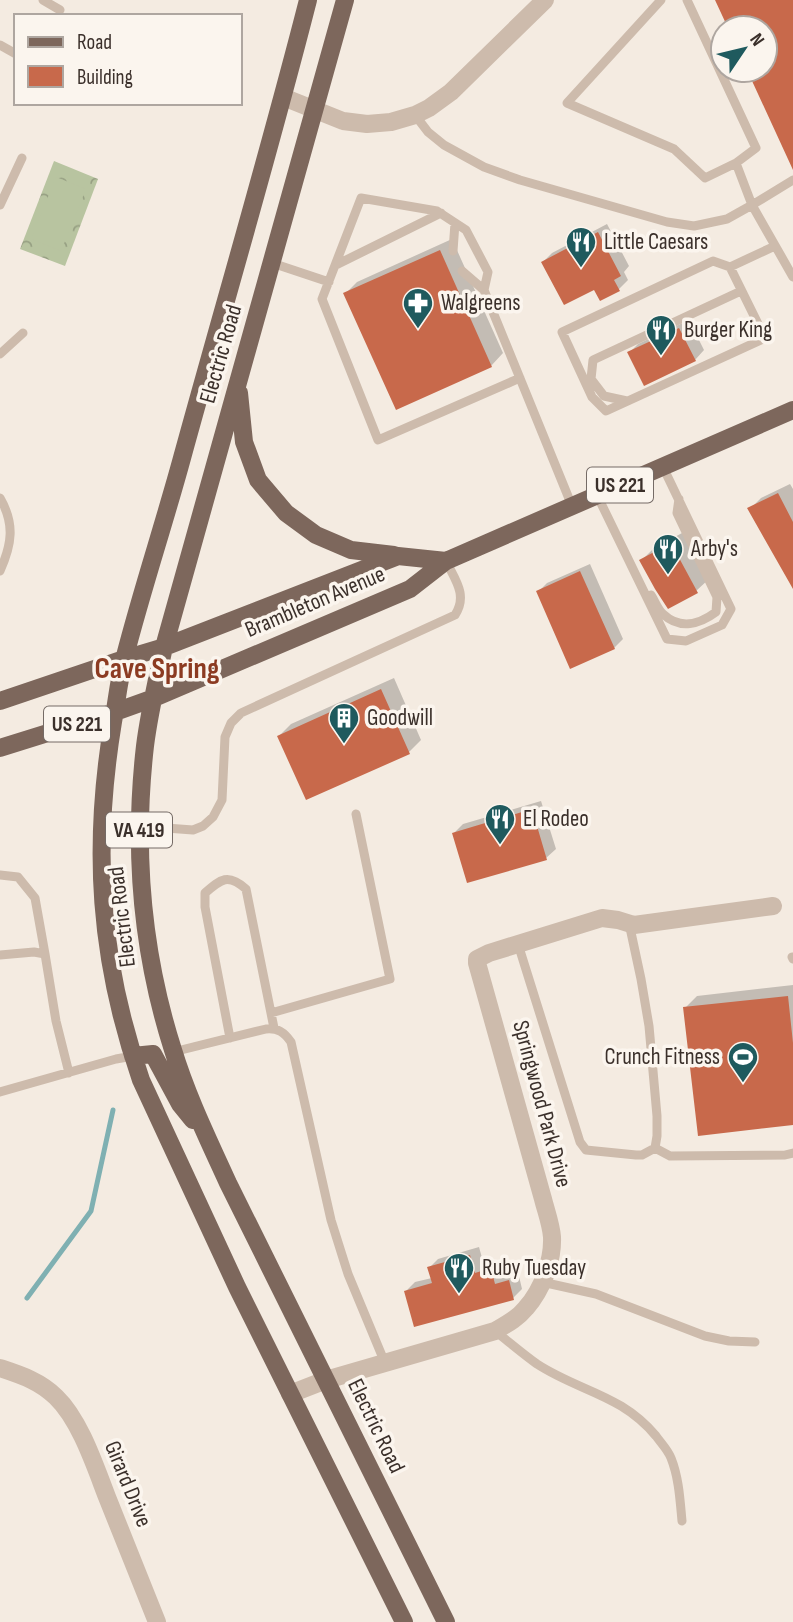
<svg xmlns="http://www.w3.org/2000/svg" width="793" height="1622" font-family="'Sofia Sans Condensed',sans-serif">
<style>
.park{fill:url(#park-crowns)}
.pitch{fill:#b8c4a0}
.shadow{fill:#0003}
.lines{fill:none;stroke-linecap:round;stroke-linejoin:round}
.stream{stroke:#7fb0b2;stroke-width:5}
.building{fill:#c8694b}
.lane{stroke:#cdbbac;stroke-width:9}
.street{stroke:#cdbbac;stroke-width:18}
.primary{stroke:#7d675c;stroke-width:18}
.labels{text-anchor:middle;dominant-baseline:central;stroke-width:7;stroke-linejoin:round;paint-order:stroke}
.shield{fill:#fbf5ee;stroke:#756b66;stroke-width:2}
.shield-label{font-size:21px;font-weight:bold;fill:#3b302b}
.poi-label{font-size:23px;fill:#3b302b;stroke:#fbf5ee;text-anchor:start}
.street-label{font-size:23px;fill:#3b302b;stroke:#fbf5ee}
.district-label{font-size:30px;font-weight:bold;fill:#8c3b22;stroke:#fbf5ee}
</style>
<defs>
<pattern id="park-crowns" width="20" height="18" patternUnits="userSpaceOnUse" patternTransform="scale(1.75)"><rect width="20" height="18" fill="#b8c4a0"/><path d="M2 6a3 3 0 1 1 6 0M12 15a3 3 0 1 1 6 0" fill="none" stroke="#97a083"/></pattern>
</defs>
<rect width="100%" height="100%" fill="#f4ebe1"/>
<path class="park" d="M54,161L98,179L65,266L20,249Z"/>
<path class="pitch" d="M56,177L86,189L61,251L31,239Z"/>
<path class="shadow" d="M607,224L629,266L624,272L628,280L619,289L595,287L543,262L552,253Z
M452,239L503,353L491,366L345,294L357,282Z
M689,320L704,350L695,360L629,353L638,344Z
M790,484L793,489V585L750,509L761,498Z
M684,532L709,579L696,591L642,560L654,548Z
M590,564L623,639L614,648L538,592L547,583Z
M394,678L421,740L409,752L279,736L291,724Z
M541,801L556,849L546,858L454,833L463,824Z
M793,985V1124L685,1008L697,996Z
M479,1247L484,1265L500,1260L504,1276L518,1272L522,1289L513,1298L406,1291L415,1282L432,1278L429,1268L438,1259Z"/>
<g class="lines">
<path class="stream" d="M27,1298L91,1211L113,1110"/>
</g>
<path class="building" d="M715,0H793V170L747,70H765V28H728Z
M598,232L621,276L614,280L620,291L600,301L594,290L564,305L541,262Z
M440,250L492,367L396,410L343,293Z
M679,328L696,361L644,386L627,352Z
M778,493L793,522V589L747,508Z
M671,543L698,593L668,609L655,589L639,560Z
M580,571L615,649L570,669L536,591Z
M381,689L410,754L306,800L277,736Z
M532,809L547,860L467,883L452,833Z
M788,996L793,1043V1125L698,1136L683,1007Z
M470,1255L475,1273L491,1268L495,1284L509,1280L514,1300L414,1327L404,1291L432,1283L427,1267Z"/>
<g class="lines">
<path class="lane" d="M43,0L60,10
M661,0L567,103L674,149L705,178L736,163
M687,0L756,148L736,163L752,205L793,180
M0,45L16,54
M415,115L428,132L444,145L484,167L520,180L667,222L694,226L727,219L752,205L793,277
M0,205L22,158
M453,251L455,223
M272,263L329,282
M336,265L441,213
M730,267L713,261L562,332L592,397L606,411L765,338L730,267L775,246
M462,271L484,290
M0,354L23,333
M520,378L378,440L322,299L361,198L437,211L466,230L488,272L484,290L572,506
M627,401L604,396L591,379L593,360L741,291
M597,495L667,639L686,641L722,625L731,609L663,467
M0,498C15,524 12,544 0,571
M651,595C655,601 658,610 663,614C680,630 700,624 716,612L717,597L677,513L679,499
M139,826L193,830L203,826L213,817L222,800L225,737L231,723L241,713L455,615C468,595 455,580 446,561
M0,875L18,877L35,898L45,954
M518,944L580,1142L586,1150L636,1155H642L655,1148L657,1136V1116L649,1026L641,979L629,923
M0,955L34,952L45,954L56,1021L69,1073
M792,957L793,959
M271,1013L390,979L356,814
M230,1038L205,907V893C221,879 228,873 246,889L274,1028
M173,1052L266,1029C278,1028 284,1032 291,1042L331,1220L348,1274L385,1363
M0,1092L116,1059L133,1056
M655,1148L670,1156L785,1155L793,1153
M542,1282L596,1294L705,1336L729,1341L755,1342
M495,1331C509,1342 523,1354 537,1364C580,1392 621,1394 656,1436C661,1443 668,1450 671,1458C679,1478 680,1500 682,1521"/>
<path class="street" d="M283,97L343,121L367,124L391,122L415,115L429,108L451,92L545,0
M0,1368C21,1375 40,1381 56,1397C80,1420 95,1466 107,1497C124,1539 140,1580 157,1622
M290,1394L326,1380L495,1331C507,1324 518,1318 526,1308C542,1290 553,1261 552,1237C551,1224 546,1211 543,1199L477,963V959L489,953L602,918L618,920L634,925L773,906"/>
<path class="primary" d="M308,0C269,153 224,305 182,458C164,524 142,590 125,656C119,678 117,700 113,722C92,848 99,959 141,1080L237,1287L404,1622
M345,0L164,647C157,680 149,713 145,746C133,851 141,950 173,1050C187,1096 208,1139 228,1183L446,1622
M239,393L244,442L258,480L286,513L316,535L351,550L394,555
M0,701L124,659L164,647L398,556L446,561
M0,748L115,712L154,698L410,589L446,561L793,410
M133,1056L153,1054L180,1104L193,1120"/>
</g>
<defs>
<g id="restaurant-pin" transform="scale(1.575)"><path d="M0 17L-7.5 6A9.5 9.5 0 1 1 7.5 6Z" fill="#1f5a5e" stroke="#fbf5ee"/><path d="M-5-6h1v4h1v-4h1v4h1v-4h1v5L-1.5 .5V6h-2V.5L-5-1ZM5-6V6H3V1.5H1.5Q1.5-4 5-6Z" fill="#fff"/></g>
<g id="pharmacy-pin" transform="scale(1.575)"><path d="M0 17L-7.5 6A9.5 9.5 0 1 1 7.5 6Z" fill="#1f5a5e" stroke="#fbf5ee"/><path d="M-2-6h4v4h4v4h-4v4h-4v-4h-4v-4h4Z" fill="#fff"/></g>
<g id="building-pin" transform="scale(1.575)"><path d="M0 17L-7.5 6A9.5 9.5 0 1 1 7.5 6Z" fill="#1f5a5e" stroke="#fbf5ee"/><path d="M-4-6H4V6H1V3H-1V6H-4ZM-2.5-4.3h1.7v1.8h-1.7ZM.8-4.3h1.7v1.8H.8ZM-2.5-1h1.7V.8h-1.7ZM.8-1h1.7V.8H.8Z" fill="#fff"/></g>
<g id="stadium-pin" transform="scale(1.575)"><path d="M0 17L-7.5 6A9.5 9.5 0 1 1 7.5 6Z" fill="#1f5a5e" stroke="#fbf5ee"/><path d="M0-5a6.5 5 0 1 0 0 10a6.5 5 0 1 0 0-10ZM-3.5-1.8h7v3.6h-7Z" fill="#fff"/></g>
</defs>
<g fill-rule="evenodd">
<use href="#restaurant-pin" x="581" y="242"/>
<use href="#pharmacy-pin" x="418" y="303"/>
<use href="#restaurant-pin" x="661" y="330"/>
<use href="#restaurant-pin" x="668" y="549"/>
<use href="#building-pin" x="344" y="718"/>
<use href="#restaurant-pin" x="500" y="819"/>
<use href="#stadium-pin" x="743" y="1057"/>
<use href="#restaurant-pin" x="459" y="1268"/>
</g>
<g class="labels">
<g class="shield">
<rect x="587" y="467.5" width="66" height="35" rx="5"/>
<rect x="44" y="706.5" width="66" height="35" rx="5"/>
<rect x="106" y="812.5" width="66" height="35" rx="5"/>
</g>
<g class="shield-label">
<text x="620" y="485">US 221</text>
<text x="77" y="724">US 221</text>
<text x="139" y="830">VA 419</text>
</g>
<g class="poi-label">
<text x="604" y="242">Little Caesars</text>
<text x="441" y="303">Walgreens</text>
<text x="684" y="330">Burger King</text>
<text x="691" y="549">Arby's</text>
<text x="367" y="718">Goodwill</text>
<text x="523" y="819">El Rodeo</text>
<text x="720" y="1057" text-anchor="end">Crunch Fitness</text>
<text x="482" y="1268">Ruby Tuesday</text>
</g>
<g class="street-label">
<text transform="translate(221 354) rotate(-74)">Electric Road</text>
<text transform="translate(315 602) rotate(-23)">Brambleton Avenue</text>
<text transform="translate(122 917) rotate(-97)">Electric Road</text>
<text transform="translate(542 1104) rotate(75)">Springwood Park Drive</text>
<text transform="translate(376 1426) rotate(64)">Electric Road</text>
<text transform="translate(128 1484) rotate(68)">Girard Drive</text>
</g>
<g class="district-label">
<text x="157" y="669">Cave Spring</text>
</g>
</g>
<rect x="14" y="14" width="228" height="91" fill="#fbf5ee" stroke="#aea6a0" stroke-width="2"/>
<rect x="28" y="37" width="35" height="10" fill="#7d675c" stroke="#aea6a0" stroke-width="2"/>
<text x="77" y="49" font-size="21" fill="#3b302b">Road</text>
<rect x="28" y="66" width="35" height="21" fill="#c8694b" stroke="#aea6a0" stroke-width="2"/>
<text x="77" y="84" font-size="21" fill="#3b302b">Building</text>
<g transform="translate(744 49) rotate(55)"><circle r="33" fill="#fbf5ee" stroke="#aea6a0" stroke-width="2"/>
<path d="M0-5L12 26L0 18L-12 26Z" fill="#1f5a5e"/>
<text y="-10" font-size="19" font-weight="bold" text-anchor="middle" fill="#3b302b">N</text>
</g>
</svg>
